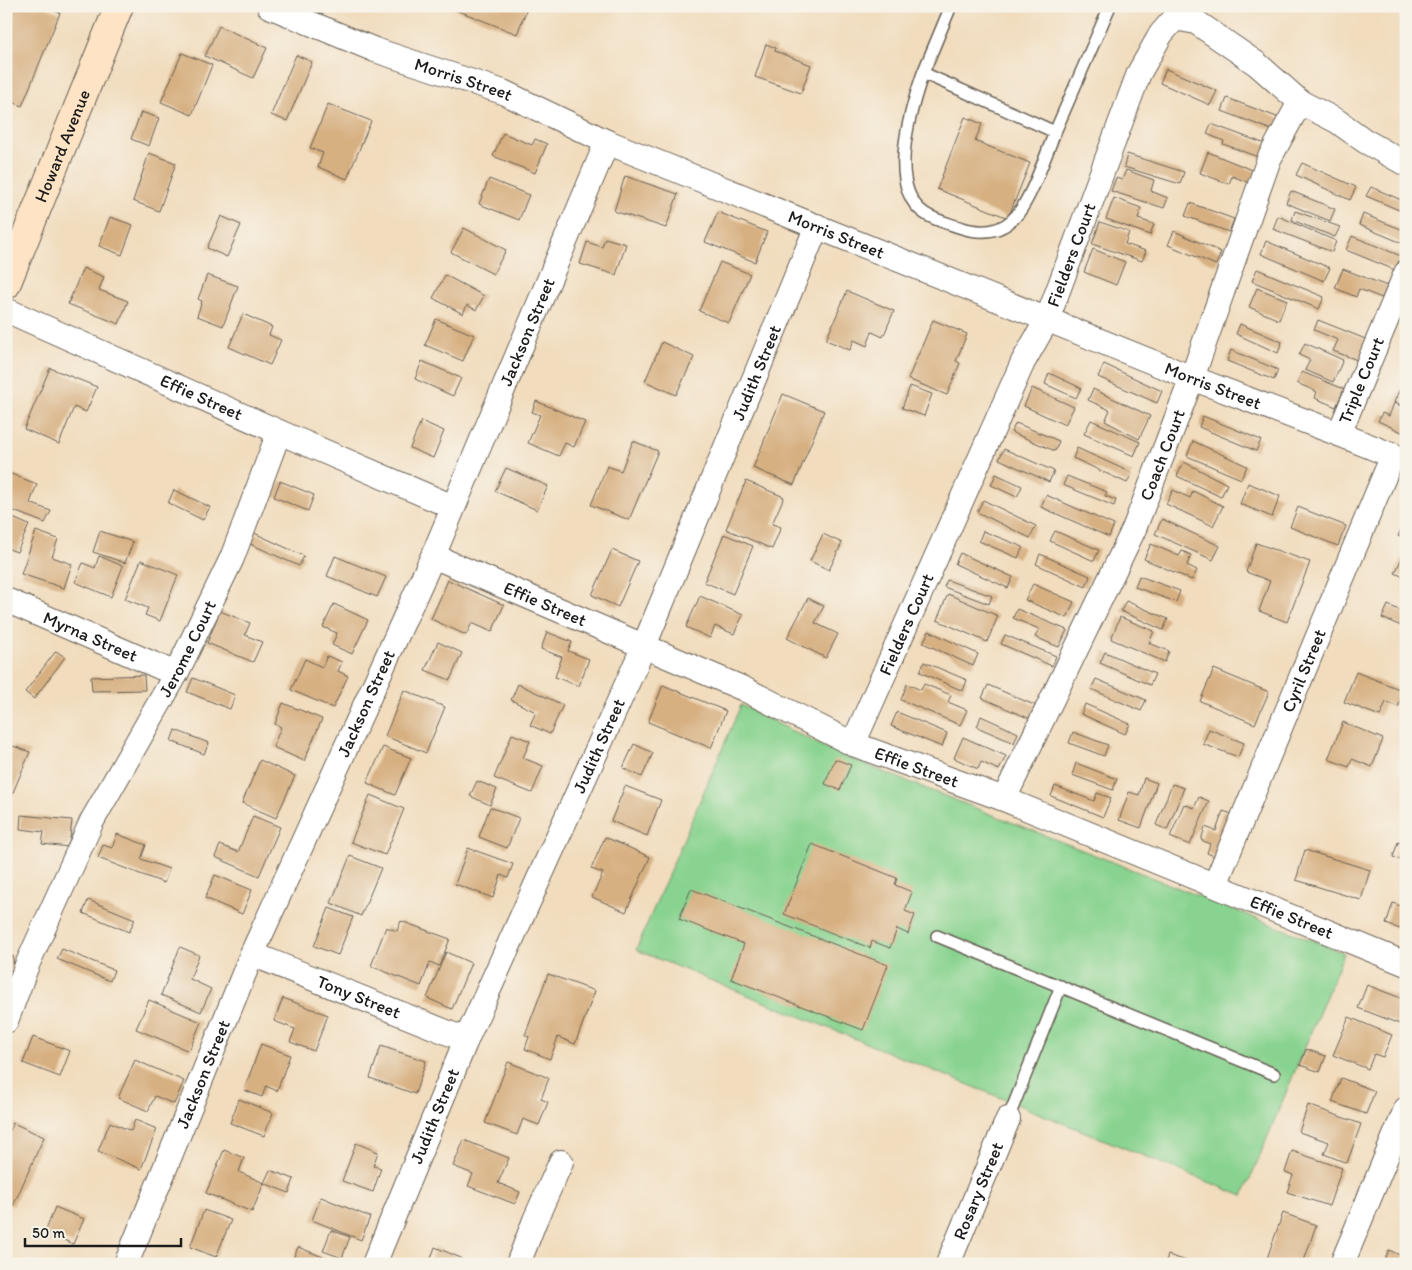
<svg xmlns="http://www.w3.org/2000/svg" width="1412" height="1270" font-family="Itim,sans-serif">
<style>
.green{fill:#88d38f;stroke:#527856}
.building{fill:#d7b082}
.lines{fill:none;stroke-linecap:round;stroke-linejoin:round}
.service-casing{stroke:#675f54;stroke-width:14}
.minor-casing{stroke:#675f54;stroke-width:26}
.secondary-casing{stroke:#675f54;stroke-width:30}
.service{stroke:#fff;stroke-width:11}
.minor{stroke:#fff;stroke-width:24}
.secondary{stroke:#fee4c5;stroke-width:28}
.labels{text-anchor:middle;dominant-baseline:central;stroke-width:4;stroke-linejoin:round;paint-order:stroke}
.street-label{font-size:18px;fill:#1c1c1c;stroke:#f7f3e8}
</style>
<rect width="100%" height="100%" fill="#f7f3e8"/>
<filter id="ink" filterUnits="userSpaceOnUse"><feTurbulence type="fractalNoise" baseFrequency=".02" numOctaves="2"/><feDisplacementMap in="SourceGraphic" scale="10" xChannelSelector="R" yChannelSelector="G"/><feConvolveMatrix kernelMatrix="1 2 1 2 8 2 1 2 1" color-interpolation-filters="sRGB"/></filter>
<filter id="wash" filterUnits="userSpaceOnUse"><feTurbulence type="fractalNoise" baseFrequency=".0096" numOctaves="4" result="noise"/><feDisplacementMap in="SourceGraphic" scale="20" xChannelSelector="R" yChannelSelector="G"/><feGaussianBlur stdDeviation="1.12" result="paint"/><feColorMatrix in="noise" values="0 0 0 0 0 0 0 0 0 0 0 0 0 0 0 0 0 1.4 0 .05"/><feComposite in="paint" operator="in"/></filter>
<g filter="url(#wash)">
<rect width="100%" height="100%" fill="#f1dcbd"/>
<path class="green" d="M741,705L838,754L1344,953L1243,1196L636,950Z"/>
<g id="blocks">
<path class="building" d="M6,6H43L60,13L22,106L6,99Z
M446,6H528L517,34Z
M219,26L267,48L253,78L205,56Z
M766,44L776,48L775,51L811,65L801,93L755,77Z
M182,53L212,65L192,115L161,102Z
M296,55L312,62L287,121L271,115Z
M1166,69L1217,91L1210,105L1160,83Z
M1227,98L1282,119L1277,132L1222,111Z
M328,104L371,121L347,179L318,167L323,153L310,148Z
M141,112L159,118L149,146L131,139Z
M965,117L982,124L975,141L1030,163L1008,218L937,189Z
M1211,124L1271,146L1266,160L1223,144L1224,141L1207,134Z
M503,133L532,145L535,139L547,144L535,173L493,156Z
M1208,152L1257,172L1252,184L1232,176L1229,184L1200,173Z
M149,153L176,163L159,211L133,201Z
M1127,154L1184,172L1180,184L1124,167Z
M1302,163L1356,187L1350,200L1296,175Z
M1126,170L1154,180L1151,191L1168,198L1164,208L1111,191L1116,178L1122,180Z
M625,176L678,194L666,228L614,211Z
M489,179L529,195L519,220L479,204Z
M1371,187L1406,202V213L1366,196Z
M1291,191L1335,209L1330,221L1286,203Z
M1114,198L1141,208L1138,219L1154,224L1150,235L1106,219Z
M1190,203L1234,219L1229,232L1185,216Z
M1295,211L1340,227L1335,237L1292,220Z
M718,212L767,232L755,262L705,242Z
M1363,214L1406,231L1402,243L1359,225Z
M221,216L241,225L227,257L207,248Z
M1278,216L1336,241L1332,252L1273,229Z
M110,217L133,225L122,255L99,246Z
M1100,222L1129,232L1125,244L1146,251L1142,261L1092,244Z
M464,228L506,250L493,274L451,252Z
M1174,231L1221,252L1216,265L1168,245Z
M1352,236L1401,256L1395,270L1346,250Z
M605,238L626,244L616,275L580,264L587,242L602,247Z
M1266,241L1330,268L1324,281L1261,254Z
M1093,249L1125,262L1116,285L1084,272Z
M720,262L750,274L729,323L699,311Z
M83,268L104,277L99,290L128,301L119,324L68,304Z
M1257,269L1324,297L1319,309L1252,281Z
M1343,269L1387,286L1382,298L1359,289L1356,297L1335,288Z
M207,275L238,286L223,326L197,316L202,301L198,299Z
M445,275L484,296L476,310L467,305L463,314L433,298Z
M1257,288L1287,300L1279,320L1249,307Z
M847,291L894,311L883,337L872,332L867,346L854,340L850,350L826,340Z
M243,314L272,327L269,335L281,340L270,365L229,347Z
M436,319L474,335L463,361L425,345Z
M933,320L967,334L956,361L960,363L947,395L908,379Z
M1318,320L1368,340L1360,361L1333,351L1338,340L1314,330Z
M1240,324L1282,342L1278,353L1236,334Z
M662,342L694,357L676,395L645,381Z
M1305,343L1343,360L1333,382L1305,370L1310,360L1299,355Z
M1231,350L1278,370L1274,380L1227,361Z
M422,361L461,378L453,396L415,379Z
M1104,364L1162,391L1157,403L1098,377Z
M50,368L97,387L86,412L74,407L59,444L24,429Z
M1302,372L1344,389L1336,407L1315,398L1317,392L1297,383Z
M1049,373L1081,388L1076,398L1045,384Z
M910,386L932,394L924,416L902,408Z
M1032,388L1074,407L1065,425L1024,406Z
M1093,389L1150,416L1139,439L1105,421L1110,410L1088,400Z
M1400,389L1406,392V407L1394,402Z
M783,394L824,411L794,485L753,468Z
M536,401L585,422L574,447L565,443L559,456L528,443L540,415L532,412Z
M1394,403L1406,408V434L1378,421L1382,413L1389,416Z
M1203,416L1261,440L1256,451L1199,427Z
M1091,420L1140,442L1134,456L1084,434Z
M421,421L444,431L433,458L410,448Z
M1016,423L1059,441L1055,451L1011,432Z
M633,441L658,451L629,520L591,505L607,466L621,471Z
M1193,441L1247,466L1241,479L1187,456Z
M1077,448L1132,473L1127,483L1073,458Z
M1004,449L1054,471L1049,482L999,459Z
M1184,462L1227,484L1221,497L1177,476Z
M506,468L548,486L537,510L495,491Z
M6,472L37,484L30,503L51,511L45,523L6,508Z
M996,474L1022,486L1017,497L991,485Z
M1067,476L1107,492L1105,496L1116,500L1114,506L1063,485Z
M280,481L314,495L308,511L274,497Z
M746,481L784,497L772,524L781,527L772,549L726,529Z
M1248,483L1280,496L1272,517L1240,504Z
M174,490L210,507L203,520L168,503Z
M1173,490L1190,498L1193,491L1223,506L1213,526L1166,504Z
M1046,495L1114,525L1109,537L1041,507Z
M983,500L1036,526L1030,538L977,512Z
M1298,507L1346,526L1338,546L1290,527Z
M6,515L29,525L17,552L6,548Z
M1162,519L1220,546L1213,560L1155,534Z
M1406,520V539L1398,536Z
M36,531L58,539L52,557L72,564L64,588L21,574Z
M100,531L133,542L125,563L93,552Z
M983,531L1023,547L1018,558L979,541Z
M1055,531L1099,550L1094,561L1050,541Z
M252,532L304,556L299,566L246,542Z
M724,534L753,546L733,594L704,582Z
M823,534L842,543L829,570L810,561Z
M1256,543L1310,562L1287,622L1259,611L1270,581L1246,572Z
M1151,544L1179,556L1182,551L1191,555L1187,565L1197,570L1192,580L1144,559Z
M1406,549V578L1395,573Z
M612,550L638,561L618,607L592,595Z
M960,553L1013,577L1008,588L955,564Z
M1040,554L1090,576L1086,587L1036,564Z
M99,556L123,566L111,597L75,582L83,563L95,568Z
M335,556L386,577L377,597L327,576Z
M141,560L178,575L160,621L145,615L148,608L125,599Z
M1139,576L1180,591L1176,602L1135,587Z
M448,580L504,605L492,632L472,623L466,635L431,619Z
M947,580L992,596L989,604L944,587Z
M1033,584L1074,602L1067,618L1025,600Z
M948,594L998,616L987,642L937,620Z
M700,596L743,615L734,634L715,626L710,638L686,627Z
M808,598L824,606L815,623L838,634L826,658L787,638Z
M1126,601L1168,619L1163,630L1121,611Z
M334,604L368,620L352,654L332,645L337,633L323,627Z
M1388,605L1406,613V628L1382,618Z
M1017,609L1067,630L1059,647L1035,637L1039,629L1013,618Z
M220,611L250,623L245,635L262,642L253,662L207,643Z
M1120,617L1154,631L1149,643L1169,651L1165,662L1111,639Z
M929,631L978,654L973,666L923,643Z
M547,632L572,642L568,651L589,659L579,686L555,677L562,657L541,649Z
M1005,635L1056,656L1052,666L1001,644Z
M438,642L462,653L450,680L425,670Z
M56,651L65,657L34,699L25,692Z
M1105,652L1155,674L1150,685L1100,663Z
M327,656L342,662L338,671L348,676L333,708L291,690L305,659L322,667Z
M924,662L967,680L963,691L920,672Z
M1214,669L1269,692L1255,724L1200,701Z
M1356,672L1404,691L1398,707L1386,702L1380,716L1344,702Z
M144,675L145,690L92,691L91,677Z
M193,678L235,695L230,709L187,692Z
M1096,679L1146,700L1141,711L1091,689Z
M518,684L563,705L550,734L530,725L536,712L511,700Z
M907,684L921,690L924,684L951,695L948,702L967,710L960,725L901,700Z
M663,685L726,711L711,748L648,722Z
M988,685L1041,708L1035,721L982,698Z
M404,690L445,707L426,753L385,736Z
M283,703L322,719L304,761L273,747L281,727L275,724Z
M1085,704L1130,724L1125,734L1081,714Z
M897,712L947,733L942,747L891,726Z
M981,716L1018,733L1014,743L977,727Z
M1343,722L1383,739L1372,767L1352,759L1349,767L1328,759Z
M1209,729L1244,743L1238,757L1203,744Z
M175,730L209,743L204,754L171,741Z
M1073,732L1108,745L1104,756L1069,743Z
M512,734L530,741L523,758L543,766L532,793L494,778Z
M963,737L1006,756L999,770L981,762L978,769L954,758Z
M634,744L653,753L642,777L623,768Z
M13,746L30,752L6,809V763Z
M383,747L411,758L395,795L367,783Z
M835,759L851,765L840,790L825,784Z
M260,760L295,776L276,818L242,803Z
M1076,763L1117,779L1113,790L1072,775Z
M1144,778L1157,783L1141,828L1119,820L1129,792L1139,795Z
M477,781L497,789L490,805L470,796Z
M1172,784L1184,788L1167,830L1156,825Z
M625,786L661,800L647,836L611,821Z
M1055,786L1094,801L1097,793L1111,798L1103,817L1051,796Z
M370,795L404,809L385,855L351,842Z
M1199,797L1209,801L1190,845L1170,837L1184,804L1194,808Z
M490,807L519,818L507,848L479,837Z
M1223,811L1235,815L1219,858L1207,853L1210,844L1201,840L1205,827L1216,831Z
M21,815L72,820L69,847L42,844L44,832L20,829Z
M253,816L280,827L259,876L215,857L220,845L238,852Z
M117,834L146,845L141,859L169,869L164,883L98,858L103,845L112,848Z
M605,837L650,857L626,912L592,897L603,873L591,869Z
M1398,842L1406,845V862L1393,857Z
M812,844L897,878L895,885L912,892L905,911L915,915L908,934L897,929L890,948L872,941L870,948L784,914Z
M468,848L513,864L508,878L501,875L493,898L455,884Z
M1305,850L1370,870L1361,900L1296,880Z
M350,856L381,868L361,916L331,903Z
M215,875L252,890L242,914L205,898Z
M691,889L888,965L863,1030L731,979L744,944L679,919Z
M88,900L135,919L129,932L83,913Z
M1393,903L1406,908V931L1386,924Z
M329,908L353,917L338,955L314,946Z
M401,921L450,939L439,966L430,962L421,986L371,966L386,927L397,931Z
M180,947L199,955L190,979L211,989L201,1012L161,995Z
M62,949L114,970L110,981L57,959Z
M446,952L471,963L452,1009L427,998Z
M6,956H13L14,970L6,971Z
M548,974L595,991L575,1044L558,1037L550,1059L525,1049L529,1037L525,1035Z
M1367,985L1406,1000L1405,1026L1358,1008Z
M283,998L328,1015L314,1051L290,1042L295,1029L274,1021Z
M149,1000L201,1022L189,1051L136,1029Z
M1349,1017L1392,1035L1383,1057L1374,1054L1368,1069L1333,1055Z
M33,1037L70,1051L60,1077L23,1063Z
M261,1044L290,1055L277,1091L266,1086L262,1097L244,1090Z
M381,1046L426,1061L415,1094L370,1078Z
M1306,1049L1326,1056L1320,1072L1300,1065Z
M135,1060L184,1081L174,1104L155,1096L148,1111L118,1098Z
M508,1062L549,1078L541,1099L548,1102L539,1125L523,1119L517,1135L485,1123Z
M1341,1078L1375,1091L1366,1114L1332,1102Z
M239,1099L273,1113L264,1136L230,1123Z
M1308,1105L1361,1124L1347,1163L1324,1154L1329,1142L1299,1132Z
M135,1120L157,1129L141,1169L98,1151L110,1122L131,1131Z
M13,1123L44,1137L13,1206L6,1203V1139Z
M464,1140L509,1158L498,1183L520,1192L515,1204L468,1186L473,1174L453,1166Z
M356,1143L378,1152L373,1166L381,1168L373,1192L342,1181Z
M224,1150L244,1158L239,1172L264,1183L252,1212L206,1193Z
M1292,1151L1342,1168L1329,1206L1287,1192L1293,1175L1285,1172Z
M270,1170L294,1179L289,1193L264,1183Z
M321,1197L370,1217L361,1240L312,1220Z
M55,1207L84,1219L73,1244L45,1232Z
M204,1210L231,1220L216,1257L190,1247Z
M1283,1213L1316,1225L1303,1264H1265Z
M331,1230L350,1237L342,1258L323,1251Z
M298,1247L340,1264H291Z
M435,1247L461,1258L458,1264H429Z
M1389,1250L1406,1258V1264H1383Z
M1168,1255L1193,1263V1264H1165Z"/>
</g>
</g>
<g filter="url(#ink)">
<use href="#blocks" fill-opacity="0" stroke="#675f54" stroke-width="1"/>
<g class="lines">
<g class="service-casing">
<path id="service" d="M951,6L923,73L1055,132L1110,6
M923,73C911,108 886,186 924,213C934,220 947,223 959,227C977,233 997,234 1012,220C1029,206 1046,154 1055,132
M937,936L1274,1074
M1008,1119L1061,986"/>
</g>
<g class="minor-casing">
<g id="minor">
<path id="s1" d="M269,6L375,50L503,92L607,142L1192,378L1339,434L1406,461"/>
<path id="s2" d="M6,310L279,432L453,507"/>
<path id="s3" d="M1339,434L1406,273"/>
<path id="s4" d="M433,556L744,689L853,744L1004,799L1406,964"/>
<path id="s5" d="M6,600L176,674"/>
<path id="s6" d="M853,744L1023,362L1047,320L1139,73L1161,34L1175,18L1196,22L1257,64L1300,102L1337,121L1365,141L1406,164"/>
<path id="s7" d="M1004,799L1134,529L1192,378L1269,159L1300,102"/>
<path id="s8" d="M1215,885L1393,455"/>
<path id="s9" d="M252,954L466,1040"/>
<path id="s10" d="M6,1021L27,965L92,821L176,674L232,558L279,432"/>
<path id="s11" d="M126,1264L252,954L433,556L607,142"/>
<path id="s12" d="M374,1264L466,1040L644,646L817,226"/>
<path d="M518,1264L535,1220L561,1162"/>
<path id="s13" d="M948,1264L1008,1119"/>
<path d="M1342,1264L1406,1109"/>
</g>
</g>
<g class="secondary-casing">
<g id="secondary">
<path id="s14" d="M6,285L119,6"/>
</g>
</g>
<use href="#service" class="service"/>
<use href="#minor" class="minor"/>
<use href="#secondary" class="secondary"/>
</g>
</g>
<g class="labels">
<g class="street-label">
<text stroke="none"><textPath href="#s1" startOffset="208">Morris Street</textPath></text>
<text stroke="none"><textPath href="#s14" startOffset="150">Howard Avenue</textPath></text>
<text stroke="none"><textPath href="#s1" startOffset="612">Morris Street</textPath></text>
<text stroke="none"><textPath href="#s6" startOffset="536">Fielders Court</textPath></text>
<text stroke="none"><textPath href="#s11" startOffset="1015">Jackson Street</textPath></text>
<text stroke="none"><textPath href="#s12" startOffset="970">Judith Street</textPath></text>
<text stroke="none"><textPath href="#s3" startOffset="58">Triple Court</textPath></text>
<text stroke="none"><textPath href="#s1" startOffset="1018">Morris Street</textPath></text>
<text stroke="none"><textPath href="#s2" startOffset="214">Effie Street</textPath></text>
<text stroke="none"><textPath href="#s7" startOffset="379">Coach Court</textPath></text>
<text stroke="none"><textPath href="#s4" startOffset="122">Effie Street</textPath></text>
<text stroke="none"><textPath href="#s6" startOffset="131">Fielders Court</textPath></text>
<text stroke="none"><textPath href="#s5" startOffset="92">Myrna Street</textPath></text>
<text stroke="none"><textPath href="#s10" startOffset="415">Jerome Court</textPath></text>
<text stroke="none"><textPath href="#s8" startOffset="232">Cyril Street</textPath></text>
<text stroke="none"><textPath href="#s11" startOffset="610">Jackson Street</textPath></text>
<text stroke="none"><textPath href="#s12" startOffset="565">Judith Street</textPath></text>
<text stroke="none"><textPath href="#s4" startOffset="528">Effie Street</textPath></text>
<text stroke="none"><textPath href="#s4" startOffset="932">Effie Street</textPath></text>
<text stroke="none"><textPath href="#s9" startOffset="115">Tony Street</textPath></text>
<text stroke="none"><textPath href="#s11" startOffset="205">Jackson Street</textPath></text>
<text stroke="none"><textPath href="#s12" startOffset="160">Judith Street</textPath></text>
<text stroke="none"><textPath href="#s13" startOffset="79">Rosary Street</textPath></text>
</g>
</g>
<rect width="1412" height="1270" fill="none" stroke="#f7f3e8" stroke-width="25"/>
<path d="M25 1238v8h156v-8" fill="none" stroke="#1c1c1c" stroke-width="2.5"/>
<text x="32" y="1238" font-size="15" fill="#1c1c1c" stroke="#f7f3e8" stroke-width="4" paint-order="stroke">50 m</text>
</svg>
